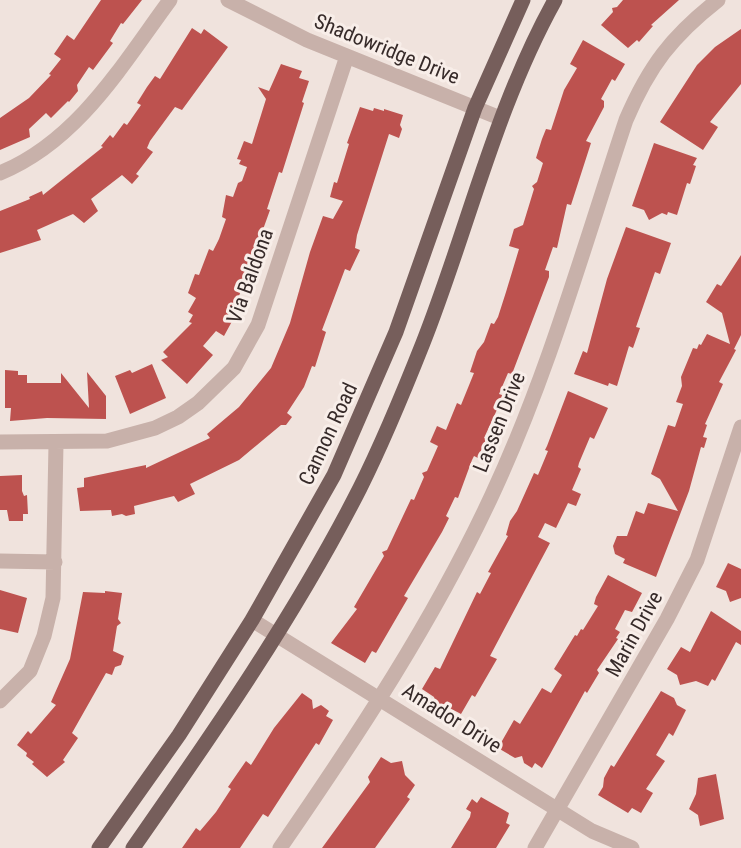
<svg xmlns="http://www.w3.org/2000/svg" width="741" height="848" font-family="'Roboto Condensed',sans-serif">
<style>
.building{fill:#bd524f}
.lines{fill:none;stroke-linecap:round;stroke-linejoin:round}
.minor{stroke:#c8b1aa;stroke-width:15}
.major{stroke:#765e5b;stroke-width:15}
.labels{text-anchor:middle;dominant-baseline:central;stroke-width:6;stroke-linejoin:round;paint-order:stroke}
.street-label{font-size:21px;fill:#362a29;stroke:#f8eee9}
</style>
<rect width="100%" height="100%" fill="#f0e3dd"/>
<path class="building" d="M101,0H142L123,24L121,23L110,41L113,43L93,70L89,67L77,85L78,91L69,102L68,101L51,118L46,113L29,129L30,137L0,150V118L29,98L51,75L49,74L61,59L54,54L67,35L74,40Z
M623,0H679L651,25L653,26L639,42L637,40L628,48L601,25L613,12L612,8L617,7Z
M192,28L201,34L204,29L228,47L182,110L175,107L150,141L147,148L153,152L136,174L139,176L132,184L122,175L91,199L98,211L84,223L73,214L37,230L41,240L0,253V211L30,199L29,197L42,191L43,195L103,147L101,146L110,135L113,138L124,123L127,125L141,105L137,103L147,87L155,76L160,79Z
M741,29V84L710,122L718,127L703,150L660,122L697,65L715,47Z
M583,40L625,64L615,81L612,79L601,99L604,101V107L586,141L591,143L571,205L567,204L557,248L553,247L545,270L549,271V277L512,374L508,373L499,394L502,395L501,401L484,438L486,439L478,458L474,456L472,460L458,498L455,497L446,516L449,518L442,532L404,596L408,598L376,653L372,651L365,663L331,643L357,609L354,607L384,556L382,552L387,550L411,499L414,500L424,477L422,473L427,471L438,446L430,442L437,426L446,430L457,403L461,405L474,373L470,372L477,351L484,342L491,323L494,324L498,317L506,292L519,249L509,246L514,229L523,225L534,189L532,186L537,182L543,163L536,158L542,139L546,129L551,130L564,90L577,68L570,64Z
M281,64L302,71L299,78L309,81L302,102L304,103L282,173L279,172L267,209L270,210L239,296L236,314L224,336L216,331L203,346L213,355L187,384L161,360L168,357L163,352L192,323L189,322L193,315L188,312L196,298L188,293L195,274L199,275L209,249L213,251L219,239L226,219L222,217L226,195L233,197L238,183L242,181L247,167L239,164L241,160L237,159L244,141L252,144L266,99L258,87L269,91Z
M360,107L373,111L374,108L384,111V109L403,115L400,125L402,129L399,138L389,134L357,235L355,248L360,250L350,271L345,269L322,330L326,332L315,367L312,366L304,387L287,413L292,417L286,425H281L239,460L190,484L195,494L178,502L174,496L134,506L135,514L126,516L122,514L112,516L111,510L80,511L77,488L84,487V478L146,465V468L210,438L207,434L239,407L271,368L290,323L310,252L323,216L333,219L343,201L330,197L334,182L337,183L349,144L347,143Z
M654,143L697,158L693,165L696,166L690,184L687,183L677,215L668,212L667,215L662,213L649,220L644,210L632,206Z
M626,227L671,243L660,274L655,272L636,327L640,328L633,348L629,346L617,386L609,383L608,386L574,374L583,351L587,353L607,279Z
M741,255V335L734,349L736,350L719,382L723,384L705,424L707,425L703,437L707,438L704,448L701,447L689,491L656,577L623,563L625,559L615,554L613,546L617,536H627L636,511L644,514L648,503L678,511L660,479L651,474L668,425L675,427L683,404L676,402L682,386L681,377L693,348L697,349L699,344L701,345L707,334L730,344L722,313L706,302L717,284L721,286Z
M152,364L166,398L130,414L115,376L130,370L132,373Z
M5,370L18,371V375H27V383H61V373L89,408L87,372L106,396V419L47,418L10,421L11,408H5Z
M568,391L608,408L594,439L590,437L579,463L578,467L581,469L572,490L581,494L576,506L568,503L556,528L545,523L538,537L550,543L490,656L497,659L475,697L472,695L461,714L444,705L437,707L434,697L422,689L435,667L440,669L477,592L480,594L491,573L488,572L508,536L506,535L510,521L517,511L534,473L538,475L548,451L545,450L547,446Z
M22,475V491L24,496L27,495L28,514H23V521H9L7,510H0V476Z
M728,563L741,569V598L730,602L726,591L716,587Z
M608,575L642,593L632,612L625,610L615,629L620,632L616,638L618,639L597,670L599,673L587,693L585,691L549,756L542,768L535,763L532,768L524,763L522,756L515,758L498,748L514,720L520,724L542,688L551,693L562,675L554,669L575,635L577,636L581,629L583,630L598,606L594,604L596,597Z
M0,590L27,598L18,633L0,629Z
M105,591L122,593L118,619L121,623L117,626L113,651L124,656L121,665L115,667L112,675L106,673L72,733L78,738L63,760L65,762L47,777L32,764L34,762L26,756L27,753L17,745L28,731L31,734L56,705L51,702L70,659L83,592L105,593Z
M711,611L741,631V645L736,642L715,681L712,679L708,686L696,681L680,685L677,675L667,669L681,647L690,652Z
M661,691L674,698L677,705L686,710L673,736L669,733L656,755L665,761L646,789L653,793L641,813L632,808L628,813L598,795L603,787L604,778L611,765L614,767Z
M302,693L312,700L313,709L321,705L329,711L326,716L333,720L319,745L316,743L268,817L263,814L240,848H182L196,828L200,831L216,812L231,789L228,787L246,761L251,765L274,728Z
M381,757L391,763L402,761L405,775L415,785L407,797L410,799L375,848H322L370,782L368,777Z
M716,774L724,819L700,826L698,815L689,809L696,794L698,778Z
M481,797L509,813L506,823L510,825L496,848H451L470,817L471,812L466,809L472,799L477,803Z"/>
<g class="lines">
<path class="minor" d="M228,0L307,40L500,118
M0,173C78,141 122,65 170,0
M0,442L107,441L155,428L178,417L198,403L234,368L258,325L347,56
M0,561L55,562
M252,620L592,831L632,848
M0,701L30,671L44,636L53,598L56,444
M280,848C358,735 434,620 492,495C548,375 584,246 626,120C649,66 672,36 718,0
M535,848L667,619L697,560L741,427"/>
<path class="major" d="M99,848L179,735L252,620L334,475L396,332L475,108L523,0
M133,848C214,732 296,614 360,488C383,442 404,391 423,343C468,229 495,108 555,0"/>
</g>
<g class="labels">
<g class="street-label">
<text transform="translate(387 49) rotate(22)">Shadowridge Drive</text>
<text transform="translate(250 276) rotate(-70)">Via Baldona</text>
<text transform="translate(499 422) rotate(-68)">Lassen Drive</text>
<text transform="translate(328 434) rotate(-65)">Cannon Road</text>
<text transform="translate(634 634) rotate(-61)">Marin Drive</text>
<text transform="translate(452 718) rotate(32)">Amador Drive</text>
</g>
</g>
</svg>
